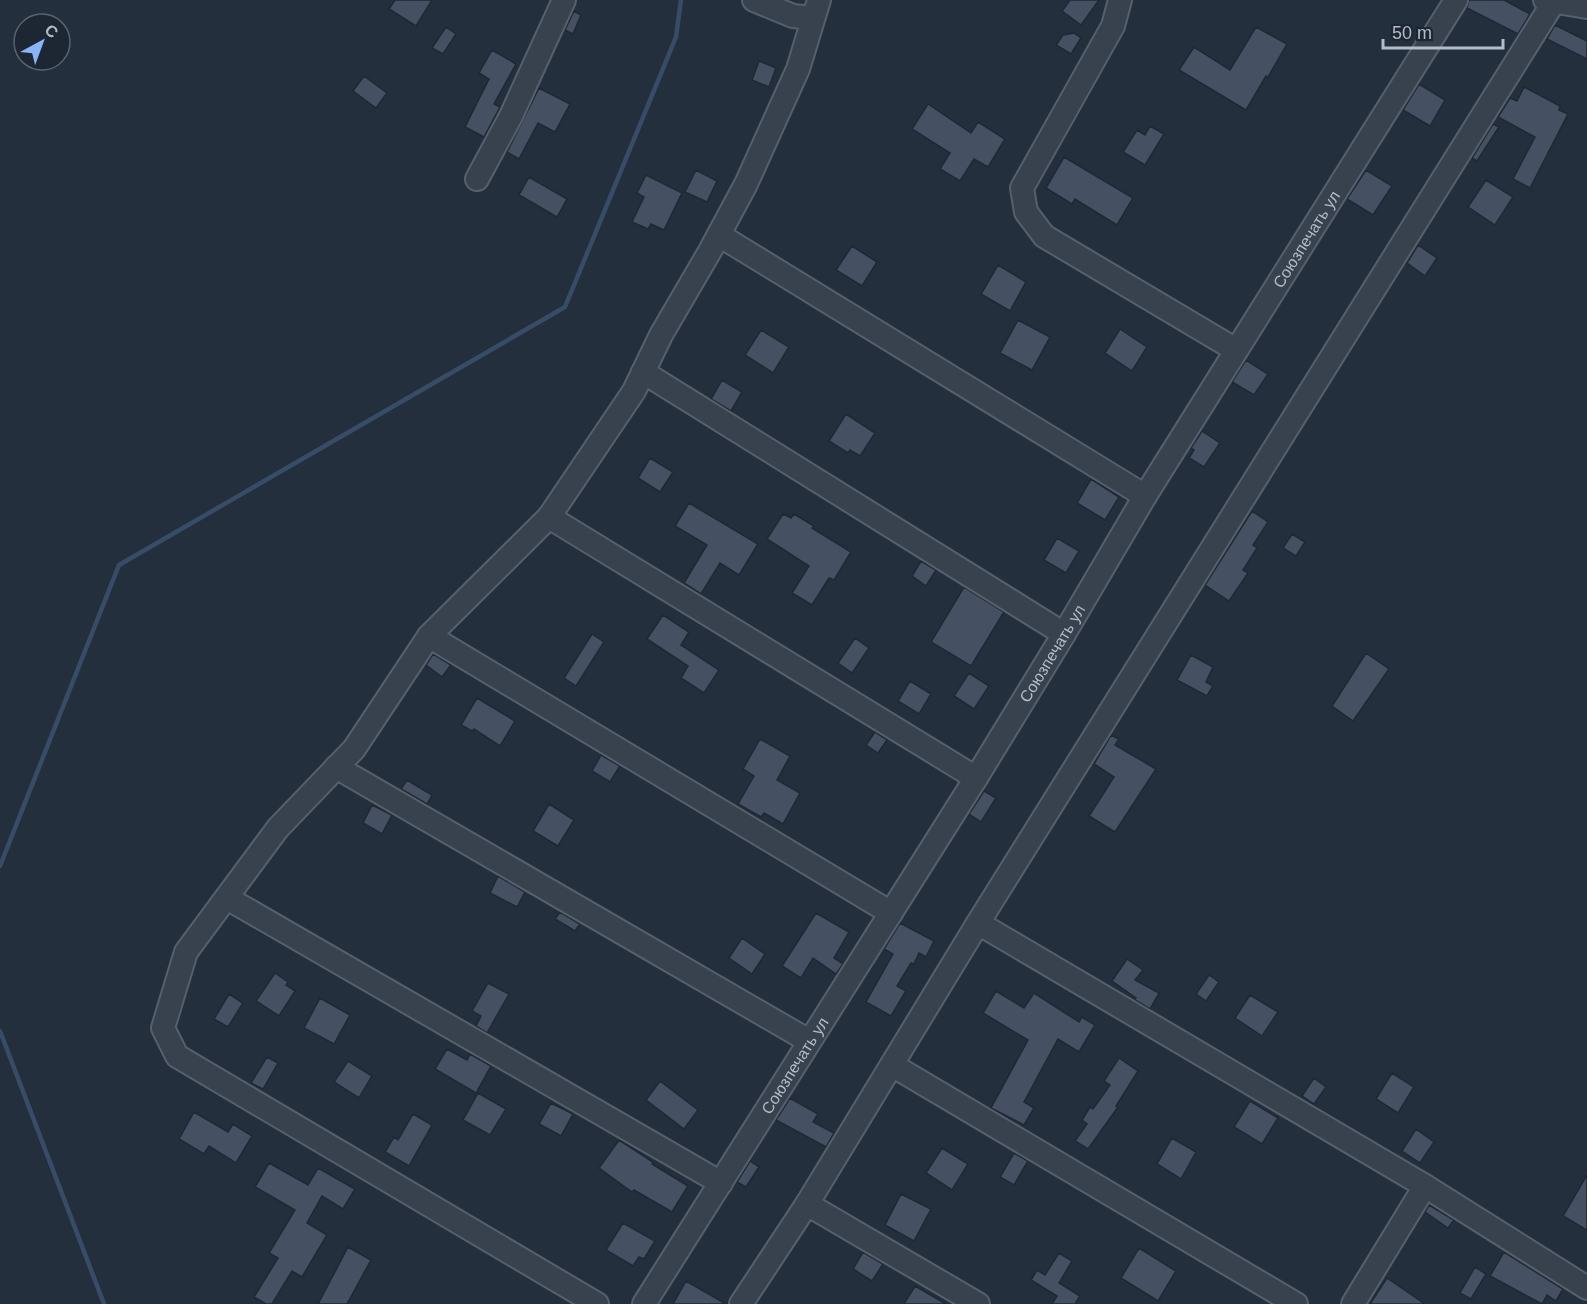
<svg xmlns="http://www.w3.org/2000/svg" width="1587" height="1304" font-family="Helvetica,sans-serif">
<style>
.lines{fill:none;stroke-linecap:round;stroke-linejoin:round}
.stream{stroke:#394c67;stroke-width:4.5}
.building{fill:#455162;stroke:#1f2835;stroke-width:1.5}
.minor-casing{stroke:#565f6c;stroke-width:26}
.minor{stroke:#38414e;stroke-width:22}
.labels{text-anchor:middle;dominant-baseline:central;stroke-width:4.5;stroke-linejoin:round;paint-order:stroke}
.street-label{font-size:16px;fill:#b4bcc9;stroke:#1d2633}
</style>
<rect width="100%" height="100%" fill="#242f3e"/>
<g class="lines">
<path class="stream" d="M0,866L119,565L565,307L676,37L681,0
M0,1031L104,1304"/>
</g>
<path class="building" d="M395,0H432L416,26L389,9Z
M1070,0H1099L1081,25L1062,11Z
M1469,0H1504L1530,14L1518,34L1467,8Z
M574,11L581,15L573,34L565,30Z
M1555,25L1587,41V59L1547,39Z
M446,27L456,34L443,54L432,48Z
M1256,27L1287,44L1268,77L1266,76L1246,110L1179,70L1194,47L1230,70Z
M1074,33L1081,38L1071,54L1056,45L1063,35Z
M492,50L516,64L494,104L500,107L484,137L465,127L489,79L479,73Z
M759,61L776,68L769,87L752,80Z
M364,76L387,93L376,108L353,91Z
M1419,84L1445,100L1430,126L1403,110Z
M1524,87L1560,106L1559,110L1568,114L1530,188L1513,179L1535,137L1498,117L1510,98L1517,101Z
M539,88L570,104L555,132L538,123L519,159L507,152Z
M928,104L971,133L978,122L1005,139L988,167L974,159L960,181L940,169L950,153L912,129Z
M1493,124L1499,127L1477,161L1472,158Z
M1150,126L1164,134L1145,165L1123,152L1137,130L1145,135Z
M1064,157L1133,198L1117,225L1075,199L1072,204L1046,188Z
M696,170L717,181L707,202L685,192Z
M1366,170L1392,186L1373,215L1347,199Z
M646,175L682,193L664,230L651,224L648,229L632,222L644,197L637,193Z
M529,177L567,199L557,217L519,195Z
M1486,180L1513,197L1495,225L1468,207Z
M1418,245L1437,258L1425,276L1407,263Z
M852,246L877,262L862,286L836,270Z
M998,265L1026,282L1010,311L981,294Z
M1018,320L1050,337L1032,370L1000,353Z
M1120,329L1147,347L1132,371L1105,353Z
M761,330L789,347L773,373L745,355Z
M1246,360L1268,374L1254,395L1232,382Z
M722,380L742,392L731,411L711,399Z
M846,414L875,433L860,456L850,450L848,453L829,441Z
M1202,431L1220,443L1204,467L1189,458L1194,450L1191,448Z
M650,458L673,472L660,492L638,478Z
M1091,479L1119,497L1105,520L1077,503Z
M689,503L758,544L739,575L720,563L701,594L684,583L707,545L675,526Z
M1252,511L1268,522L1253,545L1257,548L1243,570L1248,573L1229,601L1205,585Z
M783,514L791,518L794,514L814,526L812,528L851,552L834,580L829,578L812,605L792,593L809,566L767,539Z
M1292,534L1305,542L1296,556L1283,548Z
M1057,538L1079,551L1066,573L1044,560Z
M921,561L936,570L926,586L912,576Z
M964,587L1004,612L971,666L931,642Z
M663,615L689,632L681,645L719,670L704,693L681,678L688,666L647,639Z
M592,634L604,642L576,686L564,678Z
M855,638L869,648L852,673L838,663Z
M1366,653L1389,669L1353,721L1332,706Z
M433,654L451,665L442,677L426,665Z
M1191,655L1213,667L1206,682L1213,686L1207,696L1177,680Z
M969,673L989,686L974,709L954,696Z
M910,681L931,694L919,714L898,701Z
M477,698L515,721L500,746L474,729L472,731L461,725Z
M875,732L887,740L878,753L866,745Z
M1111,735L1119,739L1115,745L1156,769L1115,832L1089,816L1114,777L1094,764Z
M760,739L790,756L777,780L800,793L783,824L764,813L761,817L738,804L754,776L743,769Z
M601,755L620,766L610,782L592,771Z
M407,780L432,795L427,804L401,789Z
M984,791L996,798L981,822L969,814Z
M549,804L574,820L558,846L533,831Z
M372,805L392,815L382,834L363,823Z
M498,876L525,892L517,907L490,893Z
M560,912L580,924L575,931L555,919Z
M816,913L849,932L834,958L843,964L836,974L813,958L801,978L782,966Z
M900,923L934,941L926,957L919,953L914,964L911,963L897,986L906,991L891,1016L866,1002L893,954L884,949Z
M742,938L765,954L752,974L729,958Z
M1127,959L1143,970L1135,980L1159,993L1150,1009L1135,1000L1136,998L1112,981Z
M275,973L288,982L286,985L295,991L279,1016L256,1001Z
M1209,975L1219,982L1206,1001L1196,994Z
M488,983L509,994L487,1033L476,1026L481,1016L472,1011Z
M996,991L1024,1008L1034,993L1079,1022L1082,1017L1095,1025L1079,1052L1058,1039L1024,1102L1034,1108L1024,1125L991,1108L1028,1040L983,1013Z
M229,994L243,1003L228,1027L214,1019Z
M1250,995L1278,1012L1262,1036L1235,1018Z
M320,998L350,1015L334,1044L304,1028Z
M447,1049L467,1060L470,1054L491,1066L476,1093L435,1069Z
M267,1057L278,1063L263,1089L251,1083Z
M1119,1058L1138,1071L1116,1106L1118,1107L1088,1149L1075,1141L1087,1124L1082,1120L1090,1107L1093,1109L1110,1085L1104,1081Z
M348,1061L372,1076L359,1098L334,1082Z
M1392,1073L1414,1087L1398,1113L1376,1099Z
M1314,1078L1326,1087L1314,1104L1302,1096Z
M660,1081L698,1110L684,1129L646,1100Z
M478,1093L506,1109L490,1135L463,1120Z
M790,1098L818,1114L813,1122L834,1133L826,1147L776,1120Z
M1250,1101L1278,1118L1262,1144L1234,1127Z
M551,1103L573,1114L561,1136L539,1124Z
M194,1112L228,1132L233,1124L252,1136L236,1163L209,1146L204,1154L179,1139Z
M413,1114L432,1125L409,1166L385,1152L394,1137L398,1140Z
M1416,1129L1434,1142L1420,1163L1402,1151Z
M1172,1138L1196,1152L1181,1179L1157,1164Z
M619,1140L653,1162L652,1164L688,1186L672,1212L634,1190L632,1192L599,1168Z
M942,1148L968,1164L952,1190L926,1173Z
M1014,1153L1028,1161L1014,1185L1000,1177Z
M750,1161L759,1167L746,1187L737,1182Z
M269,1163L308,1185L318,1168L355,1189L343,1209L322,1196L307,1223L327,1235L302,1277L292,1271L272,1304H266L254,1297L278,1258L269,1253L295,1210L255,1187Z
M1587,1175V1230L1563,1216Z
M901,1194L931,1209L914,1241L885,1225Z
M1429,1205L1454,1220L1448,1228L1425,1212Z
M623,1223L655,1241L644,1259L639,1257L633,1266L606,1250Z
M348,1247L371,1260L347,1304H318Z
M1139,1248L1176,1271L1158,1301L1121,1278Z
M863,1252L883,1264L872,1281L853,1269Z
M1504,1252L1563,1289L1556,1301L1547,1295L1542,1304L1490,1276Z
M1059,1253L1072,1261L1059,1283L1080,1296L1075,1304H1052L1057,1296L1031,1280L1037,1270L1045,1275Z
M1475,1267L1486,1274L1471,1299L1460,1293Z
M1387,1278L1425,1304H1370Z
M686,1281L726,1304H673Z
M915,1286L946,1304H904Z"/>
<g class="lines">
<g class="minor-casing">
<g id="minor">
<path d="M754,0L793,16L812,18"/>
<path d="M1120,0L1113,26L1022,188L1026,212L1044,236L1236,350"/>
<path d="M1545,0L1587,7"/>
<path d="M477,179L511,116L564,0"/>
<path d="M719,235L1145,496"/>
<path d="M643,372L1064,634"/>
<path d="M549,517L976,778"/>
<path d="M429,636L891,913"/>
<path d="M336,767L809,1041"/>
<path d="M227,898L721,1183"/>
<path d="M978,923L1425,1186L1587,1288"/>
<path d="M892,1065L1296,1304"/>
<path d="M807,1204L978,1304"/>
<path d="M597,1304L177,1056L163,1028L186,952L278,828L354,749L429,636L549,517L634,391L661,335L710,251L746,184L798,69L819,0"/>
<path id="s1" d="M644,1304L976,778L1064,634L1145,496L1456,0"/>
<path d="M741,1304L807,1204L978,923L1553,3"/>
<path d="M1353,1304L1425,1186"/>
</g>
</g>
<use href="#minor" class="minor"/>
</g>
<g class="labels">
<g class="street-label">
<text stroke="none"><textPath href="#s1" startOffset="1254">Союзпечать ул</textPath></text>
<text stroke="none"><textPath href="#s1" startOffset="768">Союзпечать ул</textPath></text>
<text stroke="none"><textPath href="#s1" startOffset="282">Союзпечать ул</textPath></text>
</g>
</g>
<g transform="translate(42 42) rotate(41)"><circle r="28" fill="#1d2633" stroke="#59626f" stroke-width="1.5"/>
<path d="M0-4.5L10 22L0 15L-10 22Z" fill="#8ab4f8"/>
<text y="-9" font-size="16" font-weight="bold" text-anchor="middle" fill="#b4bcc9">С</text>
</g>
<path d="M1383 39v9h120v-9" fill="none" stroke="#b4bcc9" stroke-width="3"/>
<text x="1392" y="39" font-size="18" fill="#b4bcc9" stroke="#1d2633" stroke-width="4.5" paint-order="stroke">50 m</text>
</svg>
